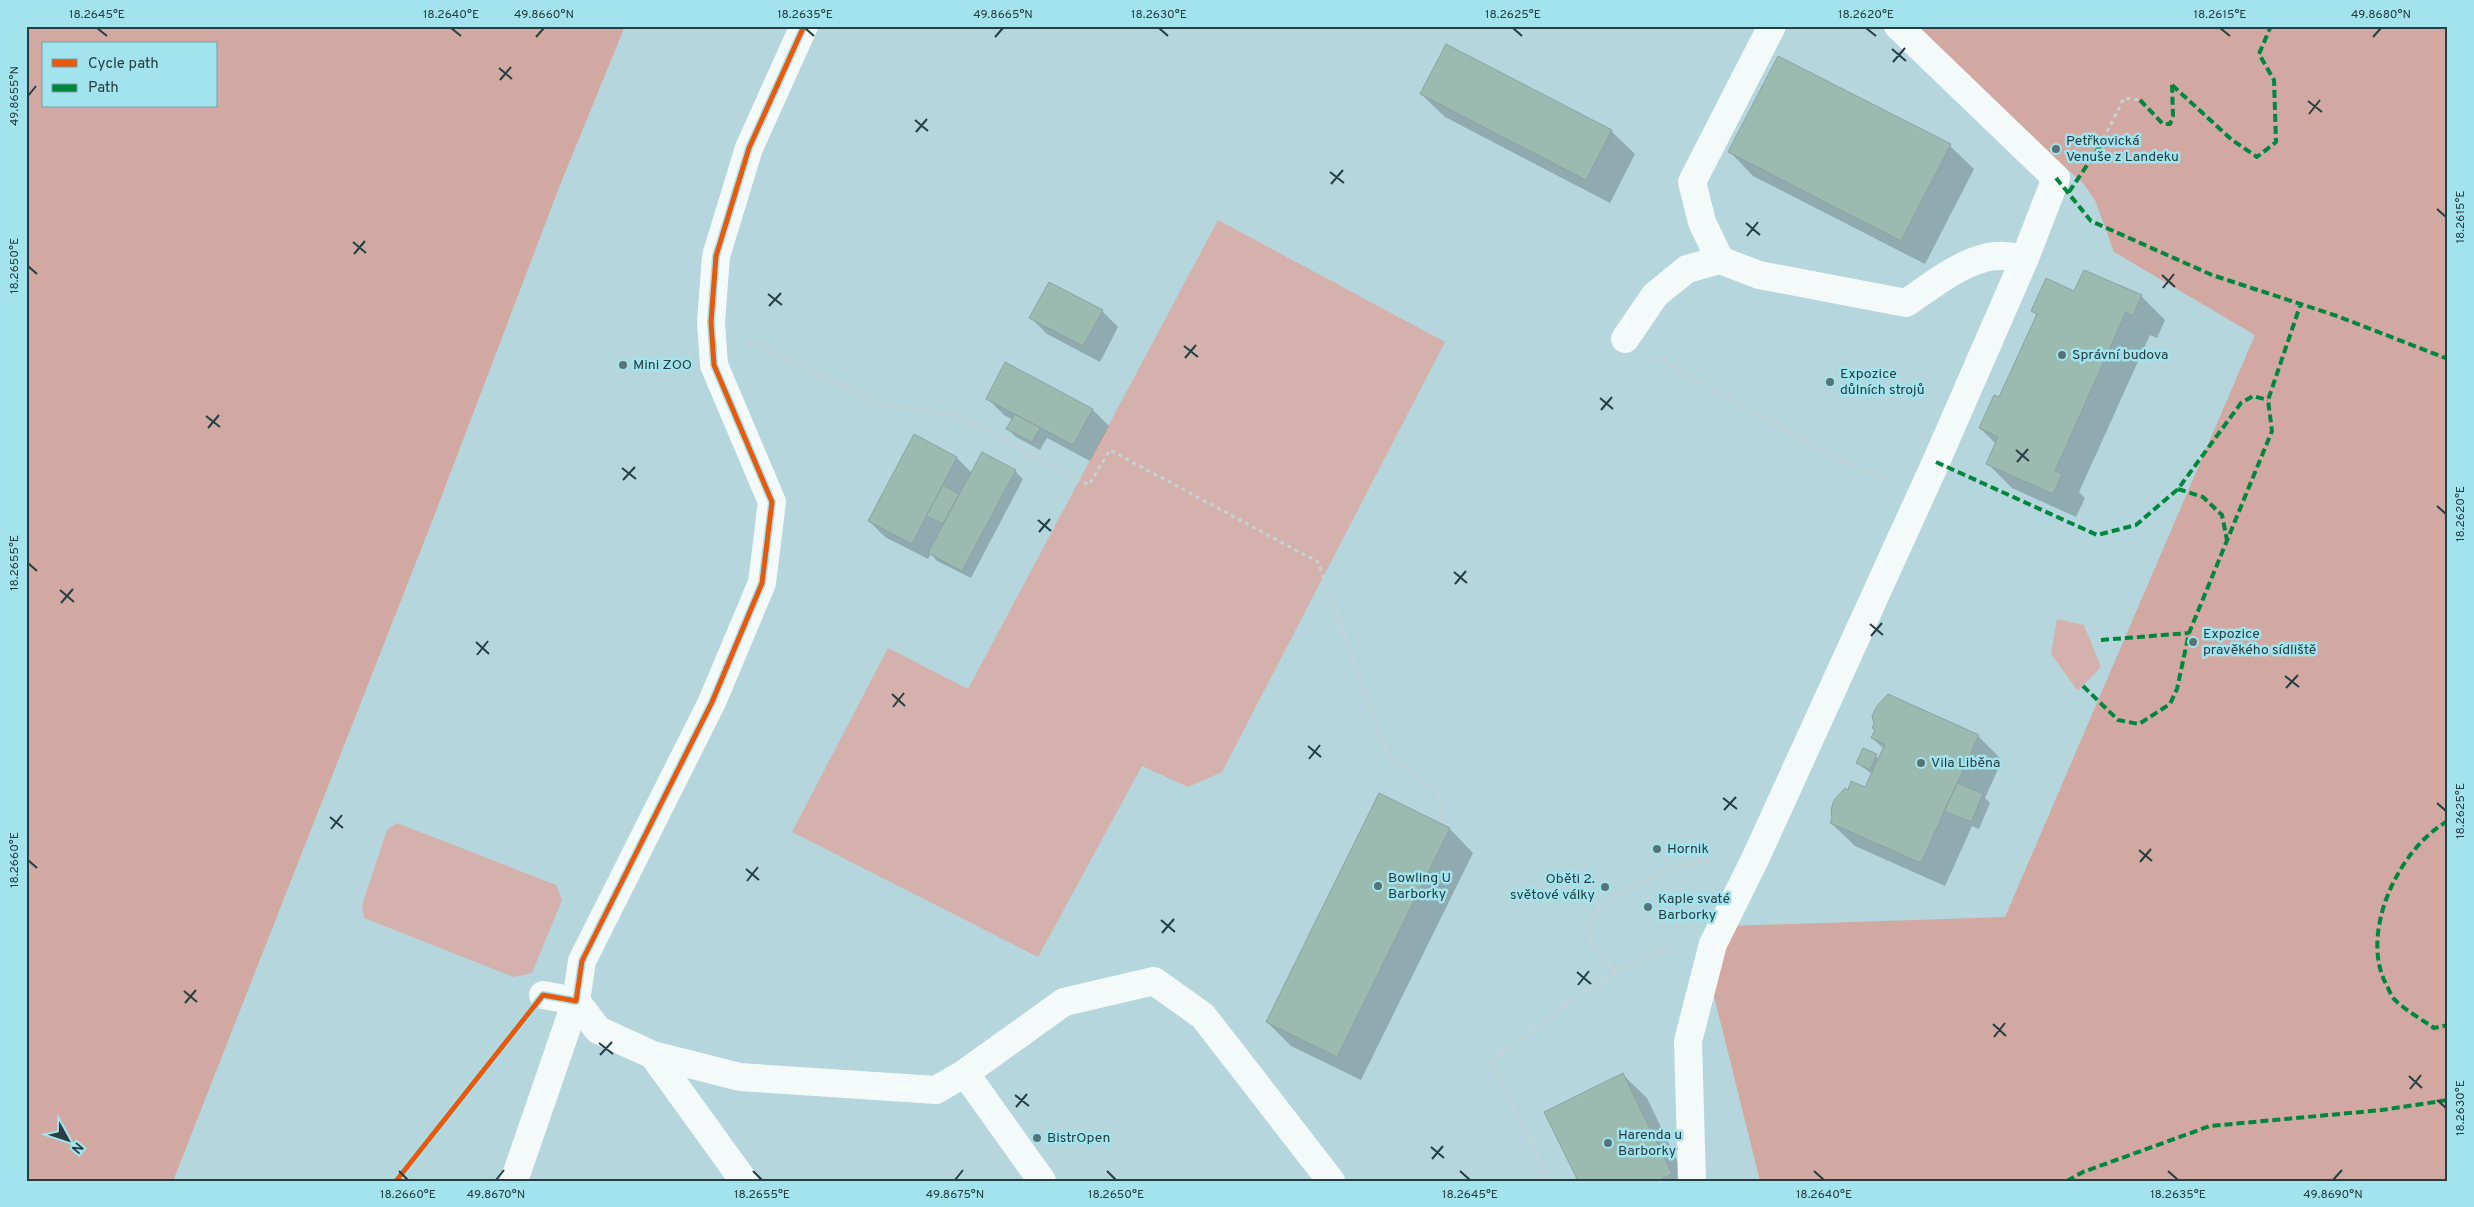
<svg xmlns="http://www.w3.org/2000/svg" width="2474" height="1207" font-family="Overpass,sans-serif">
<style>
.green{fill:#d5b1ad}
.forest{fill:#d2a8a3;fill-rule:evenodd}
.shadow{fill:#0003;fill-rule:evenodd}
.building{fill:#9bbab0;stroke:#8ca3a0}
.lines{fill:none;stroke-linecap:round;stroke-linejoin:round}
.path{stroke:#c7d2d4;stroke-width:3;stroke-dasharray:4 4;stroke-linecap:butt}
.minor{stroke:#f4f9fa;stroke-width:28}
.quiet{stroke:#00873e;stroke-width:4;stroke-dasharray:8 4;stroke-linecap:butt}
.cycleway-casing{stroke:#a3e3ed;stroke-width:8}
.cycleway{stroke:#e8590c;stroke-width:5}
.ticks{fill:none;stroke:#243e42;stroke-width:2}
.poi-dot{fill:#567378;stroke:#a3e3ed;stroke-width:2}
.labels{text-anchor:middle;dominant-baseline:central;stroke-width:5;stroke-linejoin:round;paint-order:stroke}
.poi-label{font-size:14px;fill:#243e42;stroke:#a3e3ed;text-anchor:start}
.neatline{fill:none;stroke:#243e42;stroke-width:2}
.ticks-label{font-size:12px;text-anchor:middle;fill:#243e42}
</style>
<rect width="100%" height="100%" fill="#b4d6dc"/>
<path class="green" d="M1218,220L1445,342L1222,772L1188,787L1142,766L1038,957L792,832L888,648L968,689Z
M2057,619L2084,625L2101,667L2078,691L2051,654Z
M397,823L556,885L562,900L532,973L514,977L364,918L362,905L387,830Z"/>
<path class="forest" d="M26,26H625L560,185L431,524L173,1181H26ZM44,44H216V106H44Z
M1910,26H2448V1181H1760L1710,980L1728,926L2005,917L2255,335L2114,252L2095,200L2083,183L1998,109Z"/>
<path class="shadow" d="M1421,94L1611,131L1635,154L1610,203L1445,117Z
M1950,146L1974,169L1925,264L1753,176L1730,152Z
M2075,292L2141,296L2165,320L2157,338L2150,335L2079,492L2085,498L2076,517L2012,488L1988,464L1996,444L1980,428L2000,399L2038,316L2033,311Z
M1102,311L1118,327L1100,362L1047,334L1031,318Z
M988,399L1093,410L1109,426L1090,461L1047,438L1040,450L1016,437L1008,429L1013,420L1004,415Z
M915,435L957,458L972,473L1015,471L1023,479L971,578L937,561L931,554L928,559L885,537L869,521ZM938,491L940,492L934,504L932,503Z
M1978,736L2002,760L1985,798L1990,803L1979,829L1972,826L1945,886L1855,846L1831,823L1848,791L1866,789L1872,774L1857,763L1864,750L1880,759L1884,749L1872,738Z
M1380,794L1450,829L1473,853L1361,1080L1291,1046L1267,1022Z
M1623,1075L1647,1098L1687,1181H1579Z"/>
<path class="building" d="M1446,44L1612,130L1586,180L1420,94Z
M1778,56L1951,144L1901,241L1728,152Z
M2084,270L2142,295L2133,316L2126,312L2055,471L2062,474L2053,494L1986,464L1998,437L1979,428L1994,395L1999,397L2037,314L2031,311L2046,278L2074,291Z
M1049,282L1103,310L1083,346L1029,318Z
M1005,362L1093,409L1073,445L986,399Z
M1015,414L1040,428L1032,442L1006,429Z
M914,434L957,457L912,544L868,521Z
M982,452L1016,470L962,571L928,553Z
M943,485L959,494L943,524L926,516Z
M1888,694L1979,735L1921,863L1830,823L1832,818L1831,810L1834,800L1845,788L1848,790L1851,781L1865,787L1885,744L1871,738L1875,730L1872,728L1874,724L1872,716L1877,706Z
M1863,748L1877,754L1870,770L1856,763Z
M1957,783L1983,794L1971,822L1944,811Z
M1379,793L1450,828L1337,1057L1266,1022Z
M1623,1073L1672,1174L1658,1181H1578L1544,1112Z"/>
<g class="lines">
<path class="path" d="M2100,146L2124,98L2140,100
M748,340L881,404L959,416L1089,485L1110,450L1318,562L1386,753L1439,794L1442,822
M1656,357L1835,458L1888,480
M1615,973C1607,962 1589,945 1589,930C1590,903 1657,873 1679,866C1690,863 1702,862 1713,860
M1548,1181L1491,1061C1545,1022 1610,963 1675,948"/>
<path class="minor" d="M1720,260L1702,222L1692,182L1772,26
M1625,339L1655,295L1687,269L1720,260L1759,275L1906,303C1929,288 1954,267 1981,259C1995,254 2011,256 2025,258
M543,995L576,1001L582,961L712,702L762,583L772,502L714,365L711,322L716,256L749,148L804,26
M576,1001L598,1030L653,1055L740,1077L936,1090L965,1073L1064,1002L1154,981L1203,1016L1331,1181
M653,1055L744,1181
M965,1073L1042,1181
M514,1181L576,1001
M1692,1181L1688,1041L1713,944L1756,857L1936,462L2025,258L2056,178L1898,26"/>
<path class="quiet" d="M2172,85L2232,140L2257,157L2276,142L2274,80L2259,54L2271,26
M2140,100L2163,124H2170L2173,116L2172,85
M2056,178L2091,221L2212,275L2337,316L2448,359
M2069,192L2100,146
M1936,462L2097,535L2136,525L2178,489L2241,403L2253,396L2268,400
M2178,489L2203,497L2222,515L2227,540
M2101,640L2189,633
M2083,686L2118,720L2139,724L2170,704L2177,689L2189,633L2272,431L2268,400L2301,303
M2448,821C2400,847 2360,930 2385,982C2388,987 2390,994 2394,999C2405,1010 2421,1019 2434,1028L2448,1025
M2067,1181L2083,1172L2210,1126L2382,1110L2448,1100"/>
<g class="cycleway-casing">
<path id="cycleway" d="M396,1181L543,995L576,1001L582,961L712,702L762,583L772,502L714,365L711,322L716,256L749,148L804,26"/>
</g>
<use href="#cycleway" class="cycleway"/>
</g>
<path class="ticks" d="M97,28L107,36M451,28L461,36M805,28L814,36M1159,28L1168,36M1513,28L1522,36M1866,28L1876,36M2220,28L2230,36M536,37L544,28M995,37L1003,28M2373,37L2381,28M1892,49L1906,61M1893,62L1905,48M499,68L512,79M500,80L511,67M28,96L36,86M2308,101L2322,112M2309,114L2320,100M915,120L928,131M916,132L927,119M1330,172L1344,183M1331,184L1343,170M2437,209L2446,217M1746,223L1760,235M1747,236L1758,222M353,242L366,253M354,254L365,241M28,266L37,274M2162,275L2175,287M2163,288L2174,274M768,294L782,305M769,306L781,293M1184,346L1198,357M1185,358L1196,345M1600,398L1613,409M1601,410L1612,397M206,416L220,427M208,428L219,415M2016,450L2029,461M2017,462L2028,449M622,468L636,479M623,480L635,467M2437,506L2446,514M1038,520L1051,531M1039,532L1050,519M28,563L37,571M1454,572L1467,583M1455,584L1466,571M60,590L74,602M61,603L73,589M1870,624L1883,635M1871,636L1882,623M476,642L489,654M477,655L488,641M2285,676L2299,687M2286,688L2298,675M892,694L905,706M893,707L904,693M1308,746L1321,757M1309,759L1320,745M1723,798L1737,809M2437,803L2446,811M1724,810L1736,797M330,817L343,828M331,829L342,815M2139,850L2152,861M28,860L37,868M2140,862L2151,849M746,869L759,880M747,881L758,867M1161,920L1175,932M1162,933L1174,919M1577,972L1591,984M1578,985L1589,971M184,991L197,1002M185,1003L196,990M1993,1024L2006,1036M1994,1037L2005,1023M599,1043L613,1054M600,1055L612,1042M2409,1076L2422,1088M2410,1089L2421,1075M1015,1095L1029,1106M2437,1100L2446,1108M1016,1107L1027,1094M1431,1147L1444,1158M1432,1159L1443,1146M399,1171L408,1180M753,1171L762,1180M1107,1171L1116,1180M1460,1171L1470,1180M1814,1171L1824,1180M2168,1171L2178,1180M496,1180L504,1170M955,1180L963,1170M2333,1180L2342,1170"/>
<g class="poi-dot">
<circle cx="2056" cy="149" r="5"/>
<circle cx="2062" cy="355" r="5"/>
<circle cx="623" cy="365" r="5"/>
<circle cx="1830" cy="382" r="5"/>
<circle cx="2193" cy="642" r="5"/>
<circle cx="1921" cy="763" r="5"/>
<circle cx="1657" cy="849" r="5"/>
<circle cx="1378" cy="886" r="5"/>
<circle cx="1605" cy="887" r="5"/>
<circle cx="1648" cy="907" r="5"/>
<circle cx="1037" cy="1138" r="5"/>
<circle cx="1608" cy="1143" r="5"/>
</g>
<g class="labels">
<g class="poi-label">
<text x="2066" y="141">Petřkovická<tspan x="2066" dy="16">Venuše z Landeku</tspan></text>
<text x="2072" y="355">Správní budova</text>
<text x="633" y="365">Mini ZOO</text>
<text x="1840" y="374">Expozice<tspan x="1840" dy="16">důlních strojů</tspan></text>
<text x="2203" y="634">Expozice<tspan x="2203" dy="16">pravěkého sídliště</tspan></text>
<text x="1931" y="763">Vila Liběna</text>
<text x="1667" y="849">Hornik</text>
<text x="1388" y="878">Bowling U<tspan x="1388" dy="16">Barborky</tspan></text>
<text x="1595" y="879" text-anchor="end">Oběti 2.<tspan x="1595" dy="16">světové války</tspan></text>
<text x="1658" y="899">Kaple svaté<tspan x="1658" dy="16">Barborky</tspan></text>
<text x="1618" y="1135">Harenda u<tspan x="1618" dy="16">Barborky</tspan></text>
<text x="1047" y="1138">BistrOpen</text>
</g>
</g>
<rect width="2474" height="1207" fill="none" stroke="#a3e3ed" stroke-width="55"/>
<rect x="42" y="42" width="175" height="65" fill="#a3e3ed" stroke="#70a1a9"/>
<rect x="52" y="59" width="25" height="8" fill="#e8590c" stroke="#70a1a9"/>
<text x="88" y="68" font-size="15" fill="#243e42">Cycle path</text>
<rect x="52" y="84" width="25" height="8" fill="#00873e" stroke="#70a1a9"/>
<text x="88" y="92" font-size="15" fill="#243e42">Path</text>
<g transform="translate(68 1140) rotate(130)" stroke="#a3e3ed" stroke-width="4" paint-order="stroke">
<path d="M0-4L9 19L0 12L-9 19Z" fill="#243e42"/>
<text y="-8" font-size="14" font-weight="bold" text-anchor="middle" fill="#243e42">N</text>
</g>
<rect x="28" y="28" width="2418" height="1152" class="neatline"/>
<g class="ticks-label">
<text x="97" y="18">18.2645°E</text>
<text x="451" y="18">18.2640°E</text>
<text x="544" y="18">49.8660°N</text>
<text x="805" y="18">18.2635°E</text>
<text x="1003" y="18">49.8665°N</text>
<text x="1159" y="18">18.2630°E</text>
<text x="1513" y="18">18.2625°E</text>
<text x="1866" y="18">18.2620°E</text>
<text x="2220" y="18">18.2615°E</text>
<text x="2381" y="18">49.8680°N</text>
<text transform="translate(14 96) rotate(-90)" y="4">49.8655°N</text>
<text transform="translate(2460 217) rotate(-90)" y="4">18.2615°E</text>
<text transform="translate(14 266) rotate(-90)" y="4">18.2650°E</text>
<text transform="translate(2460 514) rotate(-90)" y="4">18.2620°E</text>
<text transform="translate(14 563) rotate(-90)" y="4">18.2655°E</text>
<text transform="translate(2460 811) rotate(-90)" y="4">18.2625°E</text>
<text transform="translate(14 860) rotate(-90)" y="4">18.2660°E</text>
<text transform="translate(2460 1108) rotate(-90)" y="4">18.2630°E</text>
<text x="408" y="1198">18.2660°E</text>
<text x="496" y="1198">49.8670°N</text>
<text x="762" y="1198">18.2655°E</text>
<text x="955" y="1198">49.8675°N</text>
<text x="1116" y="1198">18.2650°E</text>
<text x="1470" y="1198">18.2645°E</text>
<text x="1824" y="1198">18.2640°E</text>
<text x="2178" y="1198">18.2635°E</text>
<text x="2333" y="1198">49.8690°N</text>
</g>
</svg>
